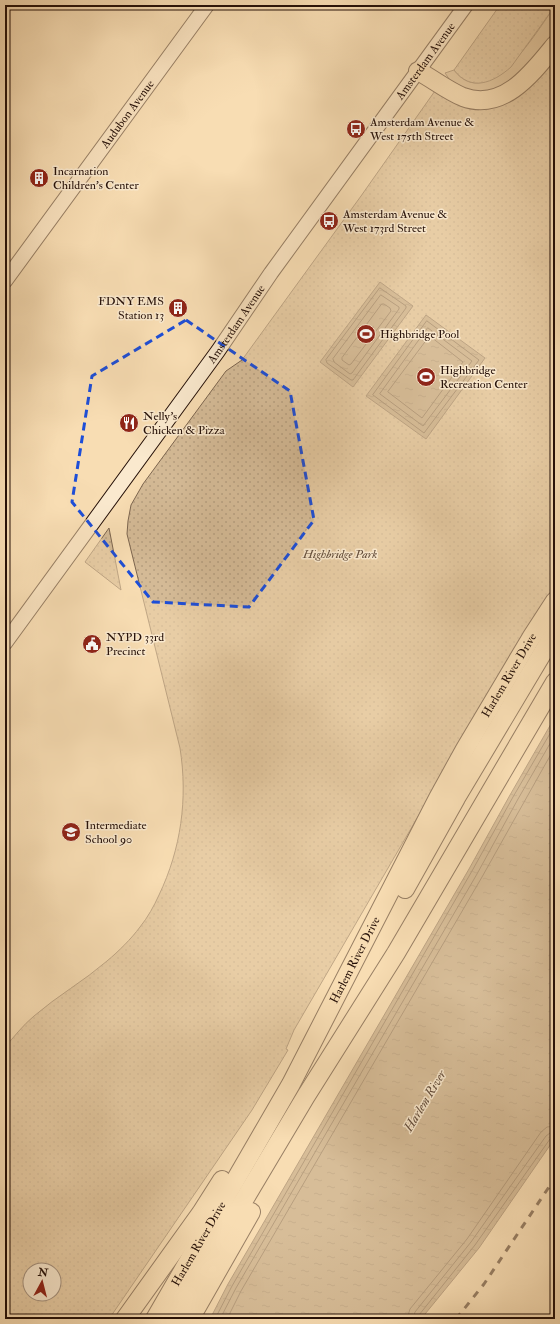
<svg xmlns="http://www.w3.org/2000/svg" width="560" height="1324" font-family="'IM FELL Double Pica',serif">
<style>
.green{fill:#d4ba96;stroke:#7c654f}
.park{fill:url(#park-dots);stroke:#7c654f;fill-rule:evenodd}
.water{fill:url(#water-ripples);stroke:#78614c}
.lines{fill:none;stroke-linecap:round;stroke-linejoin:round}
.shore{stroke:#6a5440;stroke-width:1}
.secondary-casing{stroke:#251008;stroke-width:16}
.highway-casing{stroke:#251008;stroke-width:20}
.secondary{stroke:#fae9ce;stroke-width:14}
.highway{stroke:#f8ddb3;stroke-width:18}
.rail{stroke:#251008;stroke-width:3;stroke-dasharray:7 7;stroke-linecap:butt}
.marked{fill:none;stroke:#1d4ed8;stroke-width:3;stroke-dasharray:8 5;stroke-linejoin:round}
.labels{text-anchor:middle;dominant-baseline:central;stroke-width:3;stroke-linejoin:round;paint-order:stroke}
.street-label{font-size:12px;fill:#251008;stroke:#fae9ce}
.poi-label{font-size:12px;fill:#251008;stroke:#fae9ce;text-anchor:start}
.park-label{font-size:12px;font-style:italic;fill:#624c3a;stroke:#fae9ce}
.water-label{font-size:13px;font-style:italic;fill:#644d3b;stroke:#fae9ce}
</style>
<defs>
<pattern id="park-dots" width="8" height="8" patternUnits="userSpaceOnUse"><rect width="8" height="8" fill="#d4ba96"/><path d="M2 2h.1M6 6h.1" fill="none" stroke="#b69f80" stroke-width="1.8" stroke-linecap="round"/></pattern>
<pattern id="water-ripples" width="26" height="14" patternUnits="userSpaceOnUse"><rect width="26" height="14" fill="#b09779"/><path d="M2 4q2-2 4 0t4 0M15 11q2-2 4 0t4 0" fill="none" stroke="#8f7a61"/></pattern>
</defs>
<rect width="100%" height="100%" fill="#f8ddb3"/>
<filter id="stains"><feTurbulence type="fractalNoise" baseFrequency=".005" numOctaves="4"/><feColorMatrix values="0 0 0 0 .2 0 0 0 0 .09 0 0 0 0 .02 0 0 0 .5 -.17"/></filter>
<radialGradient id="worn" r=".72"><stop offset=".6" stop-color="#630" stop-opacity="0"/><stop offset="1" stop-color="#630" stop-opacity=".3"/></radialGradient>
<path class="green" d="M555,6V35L527,70L504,88L484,94L466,92L452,83L445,73L454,70C488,115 537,31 555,6Z"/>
<path class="park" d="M500,5L555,6L511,67C493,83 471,92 454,70Z
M555,53V588L481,708L294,1030L286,1049L288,1050L252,1110L109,1319H5V1047C14,1037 23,1025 34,1016C57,996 84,981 107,961C119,951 131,939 140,927C148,917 154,906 159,895C181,849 188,799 180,748L127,534L128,521L131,505L143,484L226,371L242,360L361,196L437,88L478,105ZM30,1270H54V1294H30Z
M109,528L121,590L85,562Z"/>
<path class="water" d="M380,282L413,306L353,387L320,362Z
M426,315L485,358L426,439L366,396Z
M555,717V1138L553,1141L479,1248L421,1319H210L228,1284L469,869L510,795Z"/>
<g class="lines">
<path class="shore" d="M380,288L406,306V308L353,380H351L327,363L326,360Z
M381,295L399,307V309L352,373L350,374L334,362L333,359Z
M382,304H384L390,308L391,311L351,364L349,365L342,360V358Z
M427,321L479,360L424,433L373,395Z
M428,328L472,361L423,426L380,394Z
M429,337H431L463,362L422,418L388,392Z
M215,1319L232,1286L472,871L513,797L555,725
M220,1319L236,1288L477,874L518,799L555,735
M227,1319L241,1291L482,877L555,747
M407,1319L410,1309L467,1239L541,1132L547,1127L555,1126
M413,1319L415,1312L471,1242L546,1136L550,1133L555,1132
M418,1319L419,1315L475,1245L550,1139L555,1137"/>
<g class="secondary-casing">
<g id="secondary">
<path id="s1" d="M5,281L207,5"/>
<path id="s2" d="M5,643L218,351L271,273L466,5"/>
</g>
</g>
<g class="highway-casing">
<g id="highway">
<path d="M418,71C433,79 448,91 463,97C504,112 533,72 555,45"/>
<path d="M405,889L456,798L555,632"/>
<path d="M125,1319L201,1213L222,1180"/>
<path id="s3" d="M155,1319L291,1084L438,798L465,749L531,638L555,601"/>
<path d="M173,1319L306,1096L396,953L555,682"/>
<path d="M190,1319L251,1212"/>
</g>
</g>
<use href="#secondary" class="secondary"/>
<use href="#highway" class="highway"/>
<path class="rail" d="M456,1319L484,1284L555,1178"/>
</g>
<path d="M0 0H560V1324H0ZM186,320L290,391L314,520L249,607L153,602L72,502L92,376Z" fill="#f8ddb3" fill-opacity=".55" fill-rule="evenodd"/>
<path class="marked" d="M186,320L290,391L314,520L249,607L153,602L72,502L92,376Z"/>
<defs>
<g id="bus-disc" transform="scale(1)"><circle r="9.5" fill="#8f2418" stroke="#fae9ce"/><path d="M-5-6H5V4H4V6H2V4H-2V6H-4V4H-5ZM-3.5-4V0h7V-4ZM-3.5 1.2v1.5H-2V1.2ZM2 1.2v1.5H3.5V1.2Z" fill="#fff"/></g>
<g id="building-disc" transform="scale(1)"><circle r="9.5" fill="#8f2418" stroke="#fae9ce"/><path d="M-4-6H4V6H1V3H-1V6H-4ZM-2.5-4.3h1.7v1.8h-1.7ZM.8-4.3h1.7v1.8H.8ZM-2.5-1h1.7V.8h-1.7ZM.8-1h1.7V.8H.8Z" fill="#fff"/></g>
<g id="stadium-disc" transform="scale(1)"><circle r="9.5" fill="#8f2418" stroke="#fae9ce"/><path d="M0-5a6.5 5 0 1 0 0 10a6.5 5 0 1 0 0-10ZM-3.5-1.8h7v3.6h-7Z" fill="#fff"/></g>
<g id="restaurant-disc" transform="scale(1)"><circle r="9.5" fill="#8f2418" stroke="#fae9ce"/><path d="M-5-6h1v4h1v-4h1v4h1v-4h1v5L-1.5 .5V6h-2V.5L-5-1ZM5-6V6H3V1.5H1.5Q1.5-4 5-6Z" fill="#fff"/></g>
<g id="civic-disc" transform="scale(1)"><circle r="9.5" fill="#8f2418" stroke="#fae9ce"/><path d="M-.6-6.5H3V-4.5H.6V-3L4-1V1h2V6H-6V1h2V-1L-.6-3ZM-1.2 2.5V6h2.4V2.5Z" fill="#fff"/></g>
<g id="school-disc" transform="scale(1)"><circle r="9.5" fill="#8f2418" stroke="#fae9ce"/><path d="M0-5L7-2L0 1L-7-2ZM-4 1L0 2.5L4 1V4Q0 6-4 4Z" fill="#fff"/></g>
</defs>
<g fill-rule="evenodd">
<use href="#bus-disc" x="356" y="129"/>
<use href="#building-disc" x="39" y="178"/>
<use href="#bus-disc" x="329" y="221"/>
<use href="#building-disc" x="178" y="308"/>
<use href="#stadium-disc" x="366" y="334"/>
<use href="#stadium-disc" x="426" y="377"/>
<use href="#restaurant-disc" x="129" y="423"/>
<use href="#civic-disc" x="92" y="644"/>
<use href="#school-disc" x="71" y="832"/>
</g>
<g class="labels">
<g class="street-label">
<text stroke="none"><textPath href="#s2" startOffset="718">Amsterdam Avenue</textPath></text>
<text stroke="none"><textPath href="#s1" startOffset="207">Audubon Avenue</textPath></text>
<text stroke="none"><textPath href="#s2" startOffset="394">Amsterdam Avenue</textPath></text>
<text stroke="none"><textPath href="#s3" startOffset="735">Harlem River Drive</textPath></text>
<text stroke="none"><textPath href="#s3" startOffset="411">Harlem River Drive</textPath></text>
<text stroke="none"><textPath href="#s3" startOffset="87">Harlem River Drive</textPath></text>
</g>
<g class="poi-label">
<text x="370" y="122">Amsterdam Avenue &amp;<tspan x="370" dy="14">West 175th Street</tspan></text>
<text x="53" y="171">Incarnation<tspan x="53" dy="14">Children's Center</tspan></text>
<text x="343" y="214">Amsterdam Avenue &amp;<tspan x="343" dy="14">West 173rd Street</tspan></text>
<text x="164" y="301" text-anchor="end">FDNY EMS<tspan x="164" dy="14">Station 13</tspan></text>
<text x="380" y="334">Highbridge Pool</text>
<text x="440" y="370">Highbridge<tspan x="440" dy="14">Recreation Center</tspan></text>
<text x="143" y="416">Nelly’s<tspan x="143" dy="14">Chicken &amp; Pizza</tspan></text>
<text x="106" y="637">NYPD 33rd<tspan x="106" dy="14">Precinct</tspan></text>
<text x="85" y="825">Intermediate<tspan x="85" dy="14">School 90</tspan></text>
</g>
<g class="park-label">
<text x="340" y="554">Highbridge Park</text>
</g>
<g class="water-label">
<text transform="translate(425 1101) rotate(-59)">Harlem River</text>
</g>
</g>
<rect width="560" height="1324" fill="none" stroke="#f8ddb3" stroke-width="20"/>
<rect x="6" y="6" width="548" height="1312" fill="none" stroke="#251008" stroke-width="2"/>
<rect x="10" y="10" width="540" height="1304" fill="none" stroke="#251008"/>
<g transform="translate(42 1282) rotate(7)"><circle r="19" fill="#fae9ce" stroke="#a5927f"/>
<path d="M0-3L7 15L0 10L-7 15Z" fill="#8f2418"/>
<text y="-6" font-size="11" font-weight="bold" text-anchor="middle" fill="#251008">N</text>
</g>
<rect width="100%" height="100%" filter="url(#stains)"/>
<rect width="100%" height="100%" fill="url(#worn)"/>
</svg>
